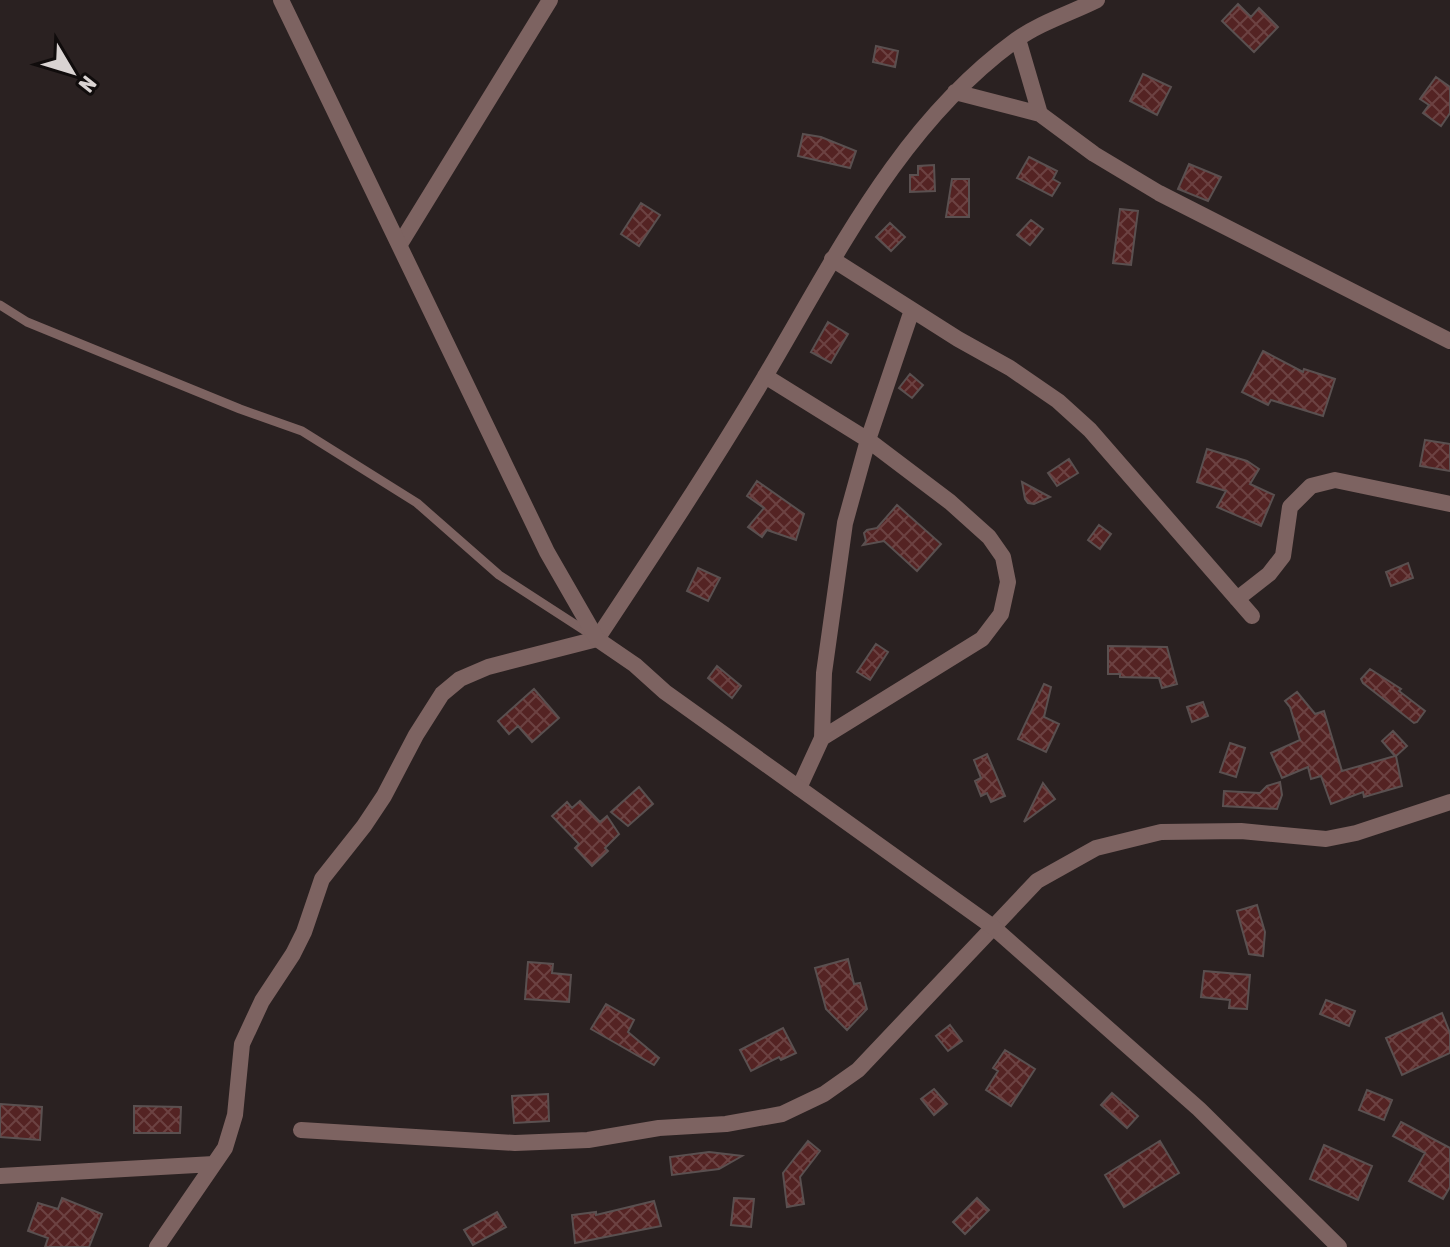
<svg xmlns="http://www.w3.org/2000/svg" width="1450" height="1247" font-family="'Asap Condensed',sans-serif">
<style>
.building{fill:url(#building-cross-hatch);stroke:#5a5050;stroke-width:2}
.lines{fill:none;stroke-linecap:round;stroke-linejoin:round}
.service{stroke:#7d6361;stroke-width:9}
.minor{stroke:#7d6361;stroke-width:16}
.tertiary{stroke:#7d6361;stroke-width:16}
</style>
<defs>
<pattern id="building-cross-hatch" width="8" height="8" patternUnits="userSpaceOnUse" patternTransform="scale(2)"><rect width="8" height="8" fill="#542323"/><path d="M0 0l8 8M0 8l8-8" fill="none" stroke="#6c4242"/></pattern>
</defs>
<rect width="100%" height="100%" fill="#2a2121"/>
<path class="building" d="M1238,4L1251,17L1259,8L1278,27L1254,52L1222,21Z
M876,46L898,51L895,67L873,62Z
M1143,74L1171,87L1157,115L1130,101Z
M1436,77L1450,87V113L1441,126L1423,113L1429,105L1420,99Z
M803,134L821,137L856,151L850,168L798,156Z
M1029,157L1057,171L1053,179L1060,183L1052,196L1017,178Z
M1189,164L1221,177L1208,201L1178,189Z
M934,165L935,191L910,192V175H918V166Z
M952,179H969V217H946Z
M641,203L660,215L639,246L621,234Z
M1120,209L1138,211L1131,265L1113,263Z
M1031,220L1043,229L1030,245L1017,235Z
M890,223L905,237L891,251L876,237Z
M828,322L848,334L831,363L811,352Z
M1263,351L1303,372L1304,369L1335,379L1323,416L1271,400L1268,405L1242,392Z
M910,374L923,385L912,398L899,388Z
M1425,440L1450,444V471L1420,466Z
M1207,449L1247,461L1259,469L1250,484L1274,495L1261,526L1217,507L1226,491L1197,482Z
M1069,459L1078,473L1057,486L1048,473Z
M757,481L804,514L796,540L767,530L762,537L748,527L764,508L747,496Z
M1022,482L1050,497L1034,504L1028,503L1025,499Z
M897,505L941,544L917,571L884,541L863,545L866,541L864,533L867,530L877,528Z
M1099,525L1111,534L1100,549L1088,540Z
M1408,563L1413,578L1391,586L1386,572Z
M698,568L720,578L708,601L687,591Z
M876,644L888,652L870,680L857,672Z
M1108,646L1167,647L1177,684L1162,688L1159,678L1120,677V674H1108Z
M717,666L741,686L732,698L708,678Z
M1370,669L1401,689L1399,691L1425,711L1417,722L1414,723L1363,683L1361,679Z
M1044,684L1051,687L1044,717L1059,724L1046,752L1018,739Z
M534,689L559,718L532,742L518,726L509,734L498,721Z
M1297,692L1315,714L1324,711L1342,771L1395,756L1382,741L1393,731L1407,746L1396,756L1402,786L1364,797L1363,792L1331,804L1321,776L1311,779L1308,767L1282,778L1271,753L1300,740L1290,707L1285,701Z
M1203,702L1208,716L1192,722L1187,707Z
M1230,743L1245,748L1236,777L1220,772Z
M987,754L1005,796L991,802L987,793L981,796L975,781L981,778L974,760Z
M1280,782L1282,795L1277,809L1223,806L1224,791L1260,793L1267,786Z
M1043,783L1055,799L1024,822Z
M639,787L653,804L628,826L611,812Z
M580,801L600,822L607,816L619,834L605,848L608,851L592,866L575,848L579,844L552,816L567,802L572,808Z
M1257,905L1265,932L1263,956L1249,954L1237,911Z
M848,959L854,984L860,983L867,1009L847,1030L826,1009L815,968Z
M528,962L553,964L552,973L571,975L569,1002L525,999Z
M1204,971L1250,975L1247,1009L1229,1008L1230,1000L1201,997Z
M1326,1000L1355,1011L1349,1026L1320,1014Z
M606,1004L634,1020L628,1032L659,1058L654,1065L591,1029Z
M1442,1013L1450,1033V1053L1402,1075L1386,1038Z
M950,1025L962,1041L948,1051L936,1036Z
M783,1028L796,1053L781,1060L779,1057L751,1071L740,1050Z
M1005,1050L1035,1069L1011,1106L986,1090L998,1071L993,1068Z
M934,1089L947,1104L934,1115L921,1099Z
M1367,1090L1392,1100L1384,1120L1359,1110Z
M1112,1093L1138,1116L1127,1128L1101,1105Z
M548,1094L549,1121L514,1123L512,1096Z
M0,1104L42,1107L40,1140L0,1137Z
M134,1106L181,1107L180,1133H134Z
M1401,1122L1450,1148V1187L1443,1199L1409,1181L1425,1153L1393,1136Z
M808,1141L820,1151L800,1177L804,1204L787,1207L783,1173Z
M1160,1141L1179,1173L1124,1207L1105,1175Z
M1324,1145L1372,1166L1358,1200L1310,1179Z
M709,1152L742,1156L719,1169L672,1175L670,1157Z
M62,1198L102,1214L89,1247H45L48,1238L28,1231L38,1203L58,1209Z
M734,1198L754,1199L751,1227L731,1225Z
M977,1198L989,1210L965,1234L953,1222Z
M654,1201L661,1226L575,1243L572,1215L596,1212V1215Z
M497,1212L506,1227L473,1245L464,1230Z"/>
<g class="lines">
<path class="service" d="M0,305L27,322L240,409L302,431L417,503L499,575L590,634"/>
<path class="minor" d="M1018,39L1040,114
M955,92L1040,114L1094,154L1159,193L1450,341
M400,244L550,0
M832,259L958,339L1010,368L1058,401L1090,430L1252,616
M765,376L868,440L950,502L989,537L1003,557L1008,582L1001,614L982,639L822,738
M1237,599L1269,574L1283,556L1290,507L1311,486L1335,480L1450,504
M799,788L822,738L824,673L845,523L868,440L912,310
M301,1130L515,1143L588,1140L659,1128L726,1124L782,1114L824,1094L858,1070L1037,881L1096,848L1161,832L1241,831L1326,839L1356,833L1450,802
M0,1176L214,1164
M157,1247L225,1148L235,1115L242,1044L262,1001L293,954L304,932L322,879L364,826L384,796L416,735L442,694L460,679L488,667L597,639C654,553 711,467 764,378C836,257 899,125 1016,40C1039,23 1071,13 1097,0"/>
<path class="tertiary" d="M281,0L547,552L597,639L635,665L665,692L993,927L1199,1109L1339,1247"/>
</g>
<g transform="translate(72 72) rotate(128)" stroke="#100c0c" stroke-width="6" paint-order="stroke">
<path d="M0-6L14 30L0 20L-14 30Z" fill="#d9d3d2"/>
<text y="-12" font-size="22" font-weight="bold" text-anchor="middle" fill="#d9d3d2">N</text>
</g>
</svg>
